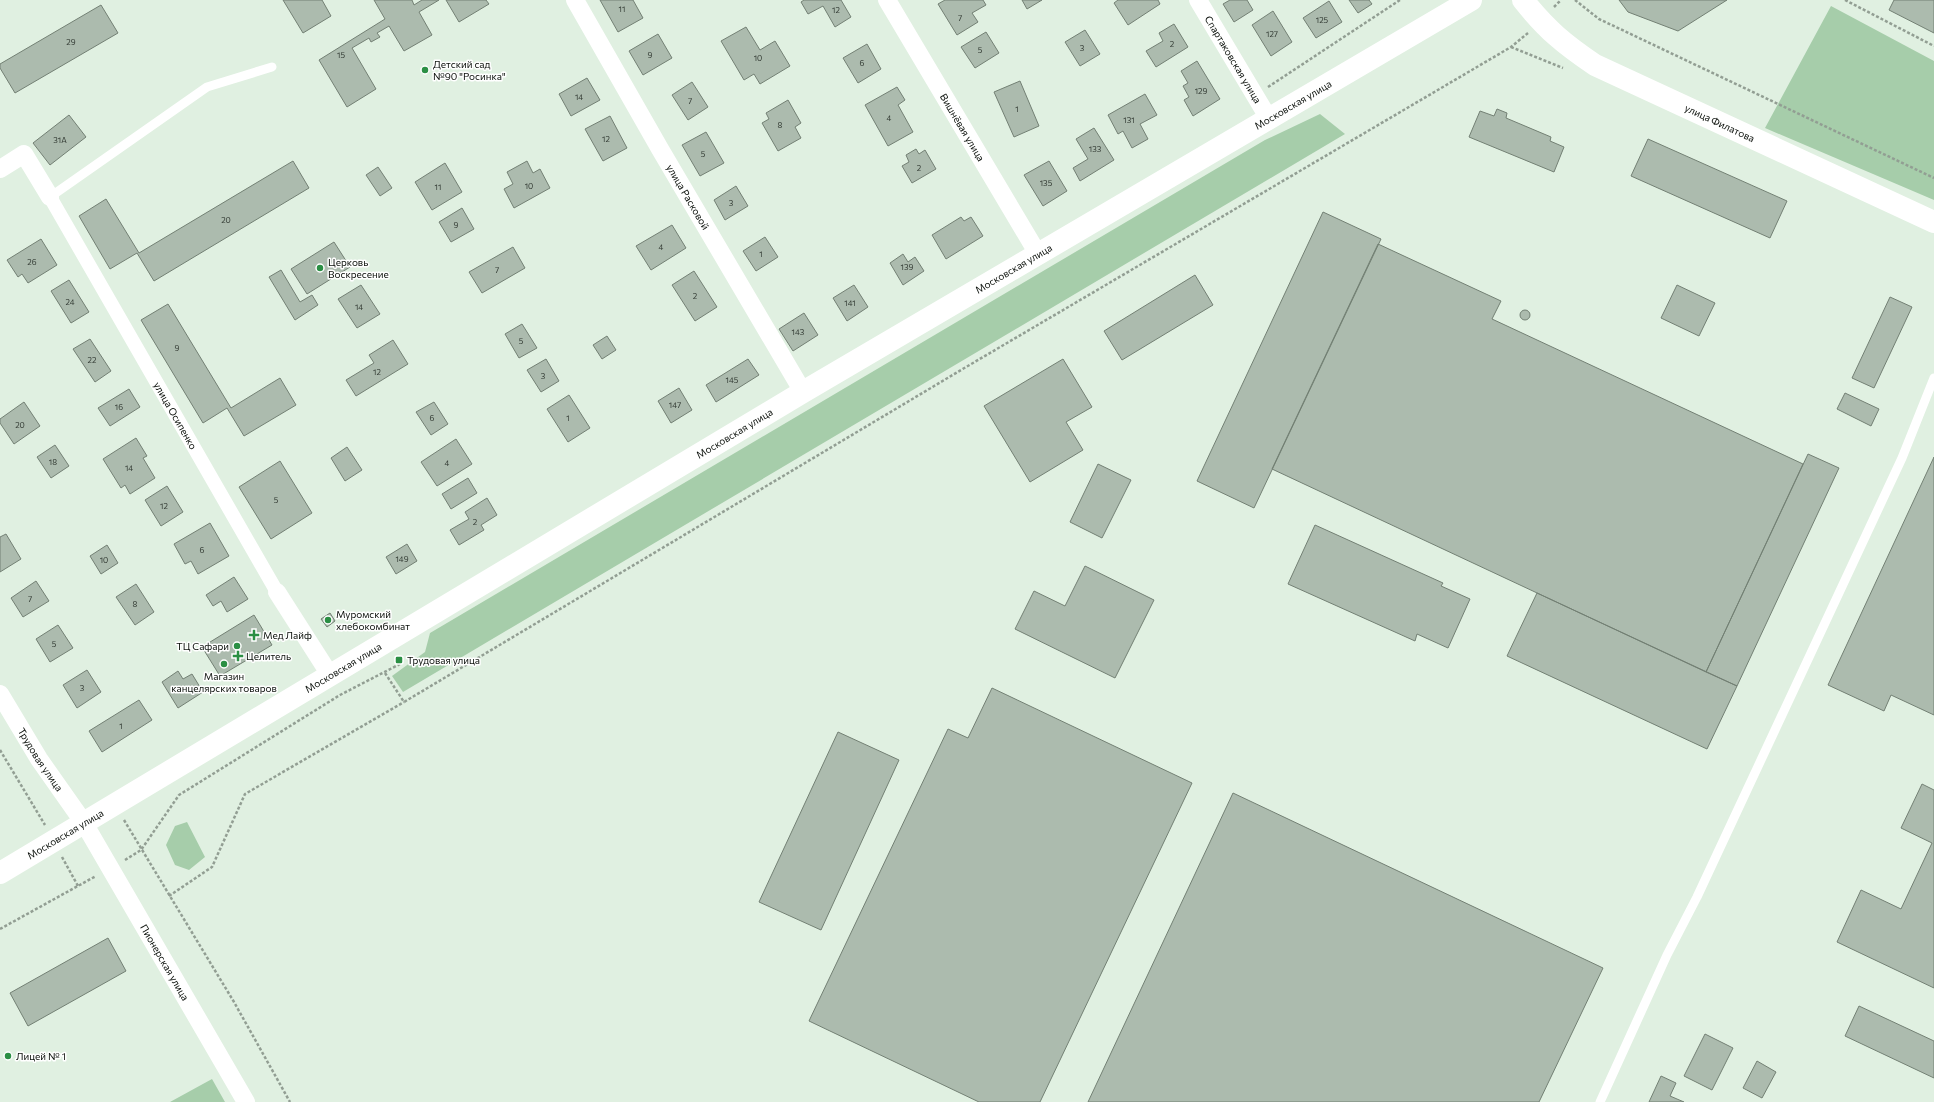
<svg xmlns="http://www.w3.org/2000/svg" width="1934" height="1102" font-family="Commissioner,sans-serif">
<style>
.green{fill:#a6cdaa}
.building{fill:#acbbae;stroke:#738074}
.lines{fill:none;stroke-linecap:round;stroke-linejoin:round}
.path{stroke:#929e93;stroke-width:2.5;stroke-dasharray:3 2;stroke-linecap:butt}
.service{stroke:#fff;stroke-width:9}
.pedestrian{stroke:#fff;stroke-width:14}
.minor{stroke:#fff;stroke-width:18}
.tertiary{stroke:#fff;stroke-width:22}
.secondary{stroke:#fff;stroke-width:22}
.poi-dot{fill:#2b8f44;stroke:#fff;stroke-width:1.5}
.labels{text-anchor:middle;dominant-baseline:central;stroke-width:3;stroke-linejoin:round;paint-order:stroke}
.number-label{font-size:8px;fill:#323a33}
.street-label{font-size:10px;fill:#0a0f0a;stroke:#fff}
.poi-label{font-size:10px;fill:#0a0f0a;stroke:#fff;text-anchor:start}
</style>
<rect width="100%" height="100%" fill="#e0f0e1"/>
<path class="green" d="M1831,6L1934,61V200L1765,128Z
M1320,114L1345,134L403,692L392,676L425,652L430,633L1265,140Z
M187,822L205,857L189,870L175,865L166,845L175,826Z
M212,1079L225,1102H170Z"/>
<path class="building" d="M283,0H322L331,16L303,33Z
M374,0H412L414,5L422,0H439L419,12L432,35L404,51L389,26L377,33L380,37L371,42L369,38L352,48L376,89L347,107L319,60L385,19Z
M446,0H486L489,4L459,22Z
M600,0H633L643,18L618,32Z
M804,0H841L851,17L835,27L823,6L808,14L801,2Z
M945,0H983L986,5L972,13L978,22L957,35L938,4Z
M1022,0H1042L1027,9Z
M1118,0H1158L1160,4L1128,25L1114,3Z
M1230,0H1247L1253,10L1234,22L1223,4Z
M1349,0H1369L1372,4L1358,13Z
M1619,0H1727L1678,31L1628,12Z
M1894,0H1934V33L1889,10Z
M1329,1L1342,22L1316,38L1303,18Z
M101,5L118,33L15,93L0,68V64Z
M1273,11L1292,42L1271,56L1252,25Z
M1174,24L1188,47L1156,67L1146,51L1163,41L1159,33Z
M746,27L760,50L775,41L790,66L760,84L754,74L744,80L721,41Z
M1085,30L1100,54L1080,66L1065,42Z
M986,32L999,53L975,68L961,47Z
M658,34L672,58L643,75L629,51Z
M867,44L881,69L858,83L843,58Z
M1197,61L1220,99L1193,116L1184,100L1189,97L1183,86L1188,83L1181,71Z
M587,78L600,100L571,116L559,94Z
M1020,81L1039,126L1014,137L994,92Z
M692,82L708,107L688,120L672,95Z
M897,87L905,100L898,105L913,132L888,146L865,105Z
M1145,94L1157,115L1140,124L1148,139L1132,148L1123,131L1118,134L1108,115Z
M788,100L801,123L795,127L801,138L778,151L762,123L769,119L766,113Z
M1497,109L1507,113L1506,118L1551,137L1550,141L1564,147L1554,172L1469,137L1480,111L1494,116Z
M69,115L86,137L50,165L33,143Z
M610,116L627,148L603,161L585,129Z
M1094,128L1114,160L1080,181L1073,168L1088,159L1076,139Z
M706,132L724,163L700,176L682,145Z
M1648,139L1787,201L1770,238L1631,176Z
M916,149L919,154L925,150L936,169L912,183L902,166L909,162L906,155Z
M293,161L309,188L154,281L137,253L110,269L79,216L106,199L139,253Z
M527,161L533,173L540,169L550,188L514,208L504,189L513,184L507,172Z
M1049,161L1067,191L1043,206L1024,175Z
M445,163L462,192L432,210L415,182Z
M378,167L392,188L380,196L366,175Z
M736,186L748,206L725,220L714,200Z
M462,208L474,229L451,242L439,222Z
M1323,212L1381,239L1254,508L1197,481Z
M961,217L964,221L971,217L983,236L946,259L932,235Z
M672,225L686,248L651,270L636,246Z
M765,237L778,257L756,271L743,251Z
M41,239L57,265L28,283L22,274L18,277L7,260Z
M334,242L350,267L307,294L291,269Z
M1378,244L1501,301L1492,319L1803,464L1706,672L1272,469Z
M513,247L525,268L482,293L469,272Z
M903,254L908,262L915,257L924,271L903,285L890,263Z
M281,270L300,302L312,295L318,305L295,320L269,277Z
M694,271L717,307L695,321L672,285Z
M1195,275L1213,305L1122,360L1104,331Z
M69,280L89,312L71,323L51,291Z
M361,285L380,314L357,328L338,299Z
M854,285L868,307L847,321L833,298Z
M1677,285L1715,303L1699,336L1661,318Z
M1890,297L1912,307L1874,388L1852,378Z
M168,304L231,408L280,378L296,405L244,436L227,408L203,423L141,320Z
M1520 315a5 5 0 1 1 10 0a5 5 0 1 1-10 0Z
M804,313L818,335L793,351L779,329Z
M522,324L537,348L519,358L505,334Z
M607,336L616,350L602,359L593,345Z
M90,339L111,371L95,382L73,349Z
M393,340L408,364L356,396L346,380L374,363L369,355Z
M546,359L559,381L541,392L527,370Z
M748,359L759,375L716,402L706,385Z
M1063,359L1092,407L1066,422L1083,450L1030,482L984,406Z
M679,388L692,410L671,423L658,401Z
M129,389L140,407L110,426L98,408Z
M1845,393L1879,409L1871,426L1837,409Z
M569,395L590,428L568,442L547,409Z
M24,402L40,426L14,444L0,423V419Z
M434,402L448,424L431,435L416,412Z
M136,438L147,456L143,458L155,478L130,494L125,485L121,488L103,459Z
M456,439L472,464L437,486L421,462Z
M55,445L69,466L51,478L37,457Z
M347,447L362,470L345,481L331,458Z
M1808,454L1839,468L1737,686L1706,672Z
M1934,457V715L1891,695L1884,711L1828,685Z
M280,461L312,513L271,539L239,487Z
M1098,464L1131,480L1102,538L1070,522Z
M468,478L477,493L451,509L442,494Z
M167,486L183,512L161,526L145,500Z
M487,498L497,515L481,525L484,530L459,545L450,530L469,519L465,512Z
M210,523L229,556L198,574L191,561L185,564L174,544Z
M1315,525L1443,583L1441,586L1470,599L1448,648L1417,634L1415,641L1288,584Z
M6,534L21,559L0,572V537Z
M407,544L417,561L396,574L386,557Z
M107,545L118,563L101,574L90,556Z
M1085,566L1154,600L1115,678L1015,629L1034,591L1065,606Z
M234,577L248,599L227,612L221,601L213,606L206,595Z
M36,581L49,601L23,617L11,598Z
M136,584L154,612L135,625L116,597Z
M1537,593L1737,686L1707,749L1507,656Z
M330,613L335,621L327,627L321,619Z
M254,615L272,645L220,676L202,647Z
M58,625L73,648L50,662L36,639Z
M87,670L101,692L77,708L63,685Z
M178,671L183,679L192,674L203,692L178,708L162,682Z
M992,688L1192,783L1040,1102H979L809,1021L948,729L968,738Z
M139,700L152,720L102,752L89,731Z
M838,732L899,760L821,930L759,902Z
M1922,784L1934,790V988L1837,942L1861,890L1901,909L1932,843L1901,828Z
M1233,793L1603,968L1539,1102H1088Z
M108,938L126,971L28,1026L10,993Z
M1859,1006L1934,1041V1078L1845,1036Z
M1705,1034L1733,1048L1712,1090L1684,1076Z
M1757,1061L1776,1072L1762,1098L1743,1088Z
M1661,1076L1676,1083L1670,1096L1684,1102H1649Z"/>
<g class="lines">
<path class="path" d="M1575,0L1599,19L1934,178
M1845,0L1934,46
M1554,7L1561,0
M1511,47L1563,68
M1268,87L1400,0
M385,673L404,702L961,370L1511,47L1528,33
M0,750L45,825
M124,820L234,1002L290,1102
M62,857L78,886
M125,860L141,850L179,795L340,695L400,664
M169,896L212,867L245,794L404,702
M0,929L96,876"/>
<path class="service" d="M50,197L207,87L272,67
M1600,1102L1667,955L1697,897L1902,458L1934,378"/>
<path class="pedestrian" id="s1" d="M50,197L277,592"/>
<g class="minor">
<path id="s2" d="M575,0L660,149L803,392"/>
<path id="s3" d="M887,0L1038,254"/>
<path id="s4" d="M1198,0L1269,119"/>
<path d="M0,169L24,154L50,197"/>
<path d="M277,592L330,675"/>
<path id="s5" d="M0,694L39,759L84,823L246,1102"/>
</g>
<path class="tertiary" id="s6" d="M1523,0C1547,30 1564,44 1595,65L1934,222"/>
<path class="secondary" id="s7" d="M0,873L803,392L1471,0"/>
</g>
<g class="poi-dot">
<circle cx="425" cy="70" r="4"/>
<circle cx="320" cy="268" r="4"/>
<circle cx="328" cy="620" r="4"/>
<path d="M252 629h4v4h4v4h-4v4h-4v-4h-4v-4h4z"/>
<circle cx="237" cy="646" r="4"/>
<path d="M236 650h4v4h4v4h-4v4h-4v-4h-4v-4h4z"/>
<rect x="395" y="656" width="8" height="8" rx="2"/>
<circle cx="224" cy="664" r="4"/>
<circle cx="8" cy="1056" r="4"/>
</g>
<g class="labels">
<g class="number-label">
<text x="622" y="9">11</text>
<text x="836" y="10">12</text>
<text x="960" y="18">7</text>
<text x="1322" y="20">125</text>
<text x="1272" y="34">127</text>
<text x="71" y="42">29</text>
<text x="1172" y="44">2</text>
<text x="1082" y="48">3</text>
<text x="980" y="50">5</text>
<text x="341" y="55">15</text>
<text x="650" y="55">9</text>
<text x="758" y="58">10</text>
<text x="862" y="63">6</text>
<text x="1201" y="91">129</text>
<text x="579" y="97">14</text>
<text x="690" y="101">7</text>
<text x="1017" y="109">1</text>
<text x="889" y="118">4</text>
<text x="1129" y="120">131</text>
<text x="780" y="125">8</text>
<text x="606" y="139">12</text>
<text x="60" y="140">31А</text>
<text x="1095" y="149">133</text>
<text x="703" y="154">5</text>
<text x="919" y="168">2</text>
<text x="1046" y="183">135</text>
<text x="529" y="186">10</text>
<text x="438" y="187">11</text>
<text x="731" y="203">3</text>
<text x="226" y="220">20</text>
<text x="456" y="225">9</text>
<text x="661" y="247">4</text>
<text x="761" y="254">1</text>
<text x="32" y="262">26</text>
<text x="907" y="267">139</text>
<text x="497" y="270">7</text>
<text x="695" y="296">2</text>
<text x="70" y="302">24</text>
<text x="850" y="303">141</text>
<text x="359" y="307">14</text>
<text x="798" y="332">143</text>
<text x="521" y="341">5</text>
<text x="177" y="348">9</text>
<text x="92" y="360">22</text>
<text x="377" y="372">12</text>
<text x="543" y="376">3</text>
<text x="732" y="380">145</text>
<text x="675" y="405">147</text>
<text x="119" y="407">16</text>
<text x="432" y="418">6</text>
<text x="568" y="418">1</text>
<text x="20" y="425">20</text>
<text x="53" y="462">18</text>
<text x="447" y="463">4</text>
<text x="129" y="468">14</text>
<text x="276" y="500">5</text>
<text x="164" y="506">12</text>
<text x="475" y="522">2</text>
<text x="202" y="550">6</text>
<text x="402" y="559">149</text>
<text x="104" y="560">10</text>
<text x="30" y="599">7</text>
<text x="135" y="604">8</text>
<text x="54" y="644">5</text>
<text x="82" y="688">3</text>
<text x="121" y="726">1</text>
</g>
<g class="street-label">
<text stroke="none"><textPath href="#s4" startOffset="69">Спартаковская улица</textPath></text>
<text stroke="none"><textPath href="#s7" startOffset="1504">Московская улица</textPath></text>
<text stroke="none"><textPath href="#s6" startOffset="235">улица Филатова</textPath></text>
<text stroke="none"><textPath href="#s3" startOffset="148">Вишнёвая улица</textPath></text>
<text stroke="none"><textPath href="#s2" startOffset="227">улица Расковой</textPath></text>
<text stroke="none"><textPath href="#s7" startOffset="1180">Московская улица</textPath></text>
<text stroke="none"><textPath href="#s1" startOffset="252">улица Осипенко</textPath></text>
<text stroke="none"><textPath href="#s7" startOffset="856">Московская улица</textPath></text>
<text stroke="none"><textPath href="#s7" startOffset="400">Московская улица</textPath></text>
<text stroke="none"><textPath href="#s5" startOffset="77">Трудовая улица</textPath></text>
<text stroke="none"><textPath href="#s7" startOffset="76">Московская улица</textPath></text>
<text stroke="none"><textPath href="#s5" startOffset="315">Пионерская улица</textPath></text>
</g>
<g class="poi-label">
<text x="433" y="64">Детский сад<tspan x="433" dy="12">№90 "Росинка"</tspan></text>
<text x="328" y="262">Церковь<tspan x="328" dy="12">Воскресение</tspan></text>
<text x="336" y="614">Муромский<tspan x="336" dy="12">хлебокомбинат</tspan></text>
<text x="263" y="635">Мед Лайф</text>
<text x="229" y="646" text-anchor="end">ТЦ Сафари</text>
<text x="246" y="656">Целитель</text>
<text x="407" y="660">Трудовая улица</text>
<text x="224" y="676" text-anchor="middle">Магазин<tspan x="224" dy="12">канцелярских товаров</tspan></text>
<text x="16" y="1056">Лицей № 1</text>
</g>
</g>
</svg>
